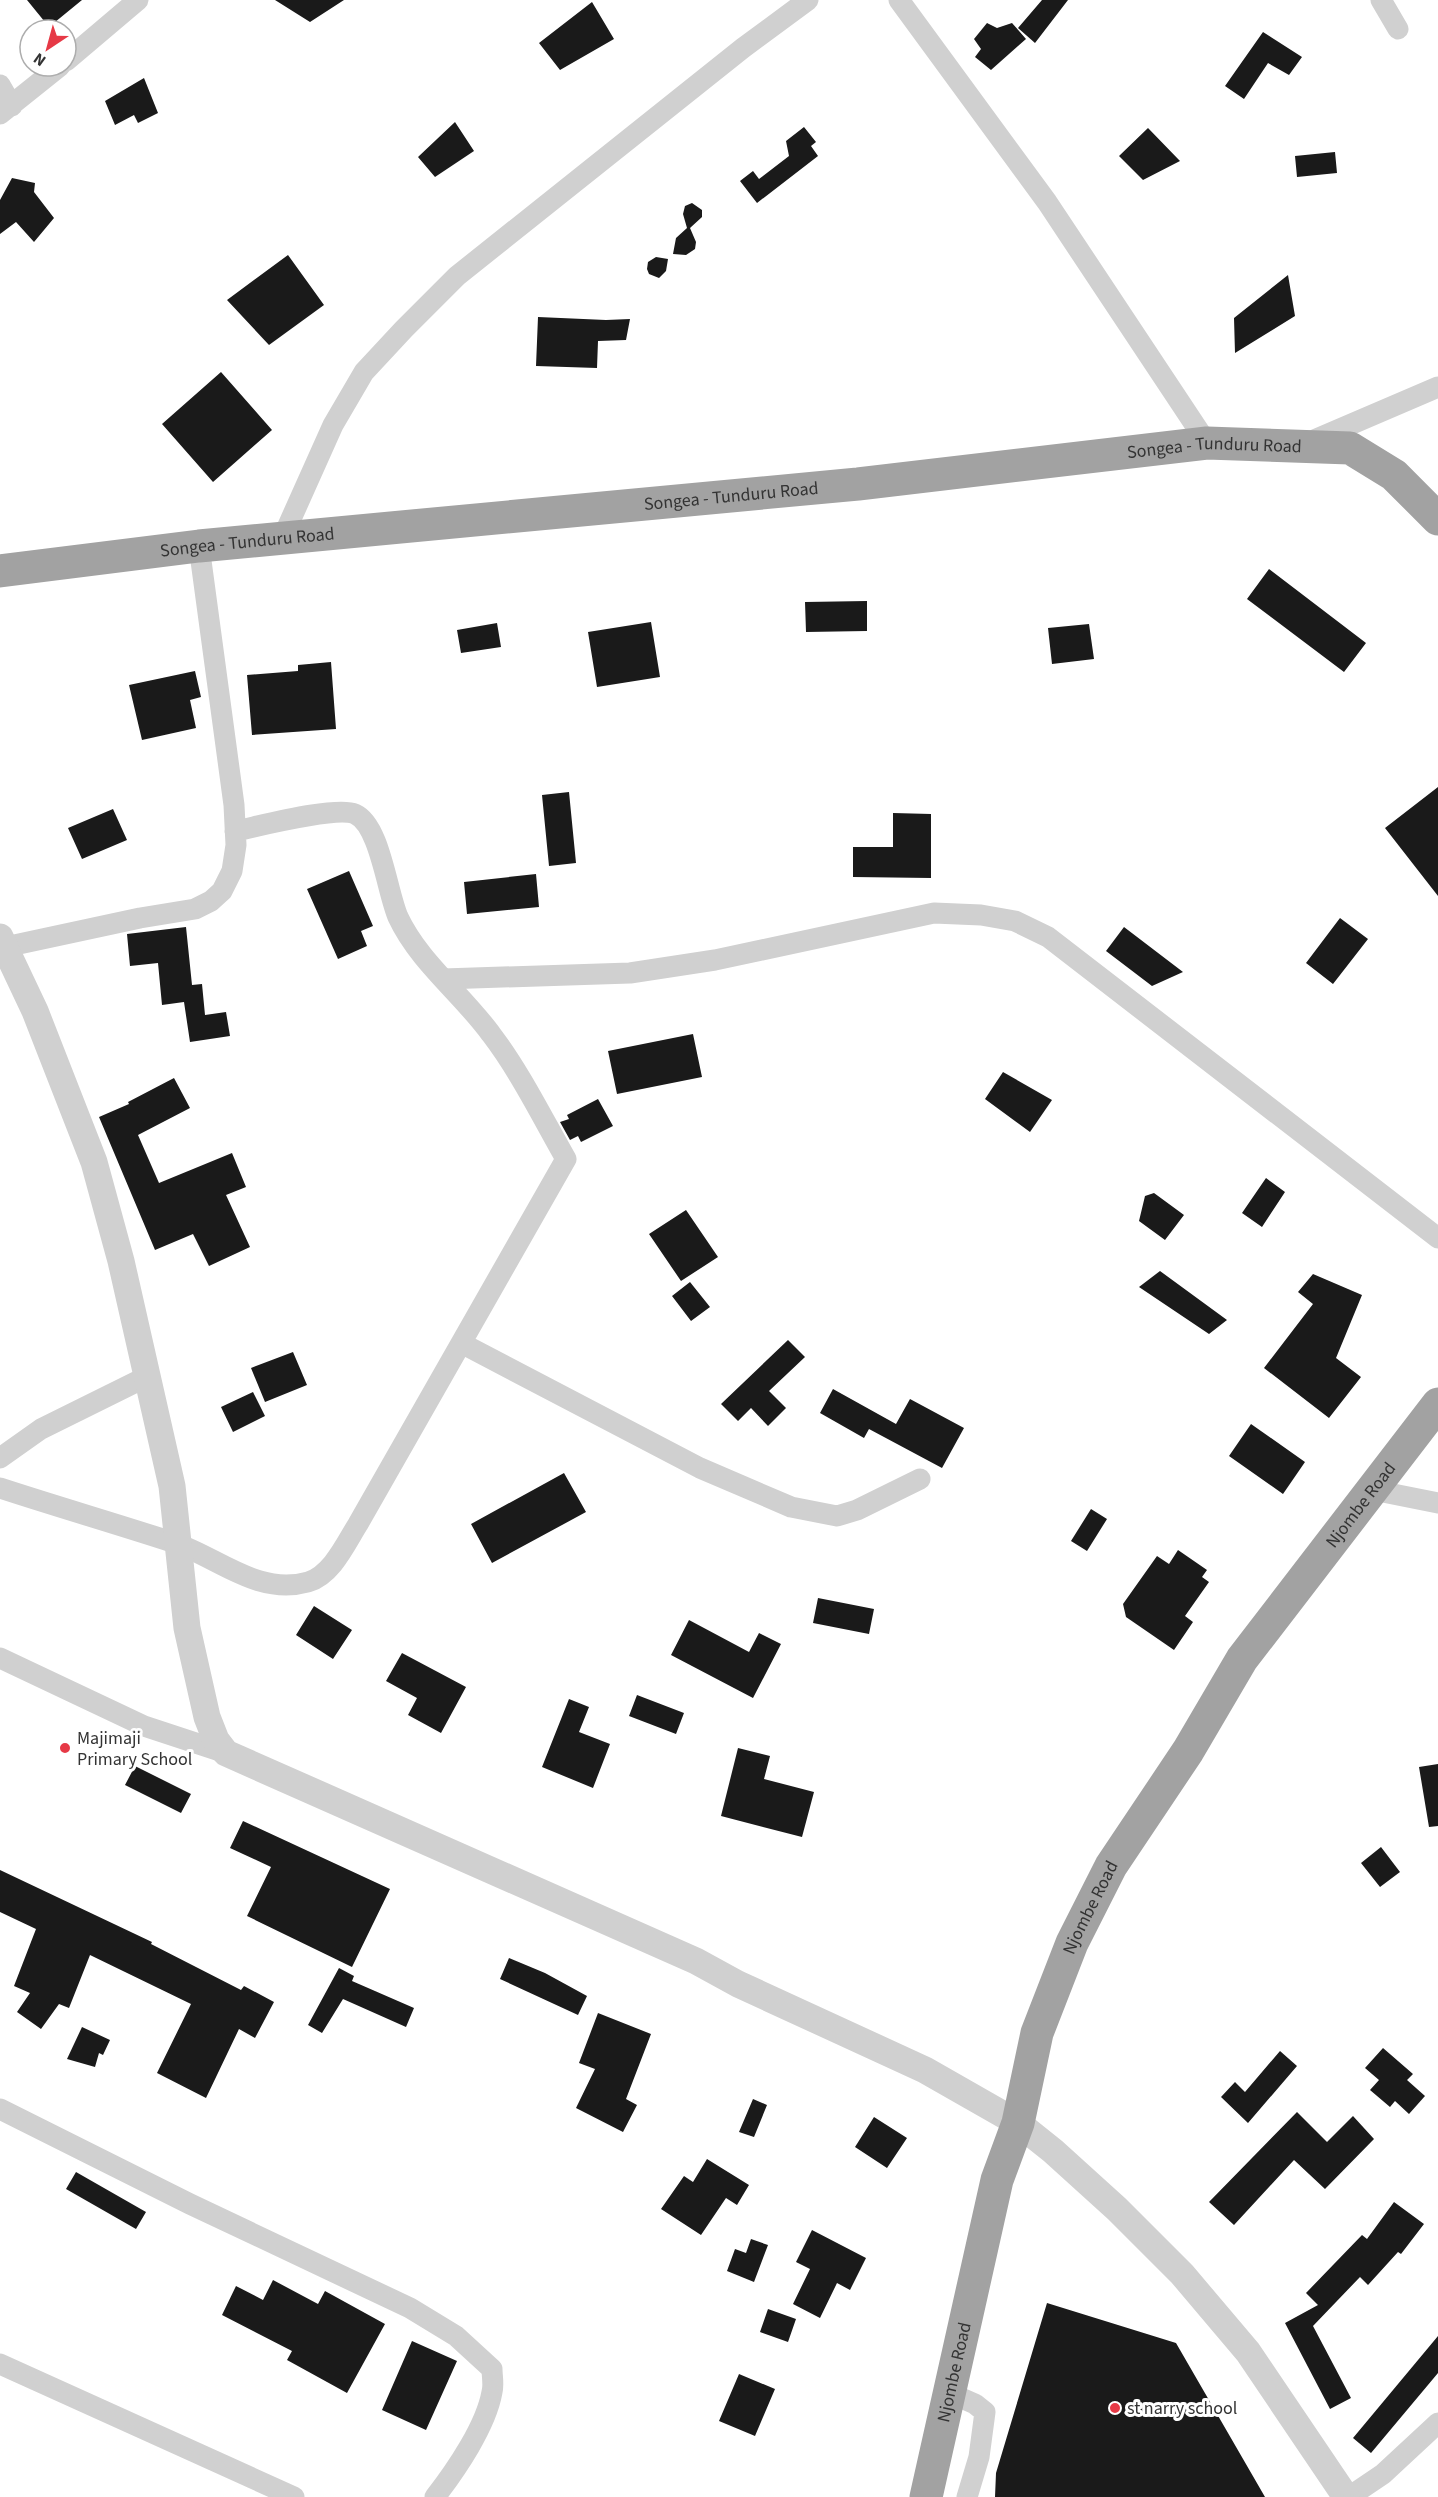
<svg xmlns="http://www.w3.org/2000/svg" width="1438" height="2497" font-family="'Source Sans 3',sans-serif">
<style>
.building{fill:#1a1a1a}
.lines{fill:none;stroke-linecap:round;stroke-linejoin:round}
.minor{stroke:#d0d0d0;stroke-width:21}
.tertiary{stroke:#d0d0d0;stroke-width:27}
.trunk{stroke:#a2a2a2;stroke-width:33}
.poi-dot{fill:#e63946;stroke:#fff;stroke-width:2}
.labels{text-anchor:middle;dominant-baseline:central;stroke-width:6;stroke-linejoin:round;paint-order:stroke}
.street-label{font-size:18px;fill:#333;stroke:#fff}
.poi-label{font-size:18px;fill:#333;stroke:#fff;text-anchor:start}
</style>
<rect width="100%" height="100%" fill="#fff"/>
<path class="building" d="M27,0H82L49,27Z
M275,0H344L310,22Z
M1042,0H1068L1035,43L1018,28Z
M592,2L614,39L560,70L539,43Z
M987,23L997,28L1012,23L1026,39L991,70L975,57L981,49L974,39Z
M1263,32L1302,57L1289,75L1268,63L1244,99L1225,86Z
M144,78L158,113L138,123L134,115L115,125L105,101Z
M455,122L474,151L435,177L418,157Z
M804,127L816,142L811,146L818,156L757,203L740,181L753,171L759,179L789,156L786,141Z
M1148,128L1180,161L1143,180L1119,156Z
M1335,152L1337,173L1297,177L1295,156Z
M12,178L35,183L34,192L54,218L34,242L16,222L0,234V200Z
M692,203L702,210V217L690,228L696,242L695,249L686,255L673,254L676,238L687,228L683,214L685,206Z
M288,255L324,305L269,345L227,300Z
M656,257L668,259L666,271L659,278L649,274L647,269L648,262Z
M1288,275L1295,316L1235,353L1234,318Z
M538,317L606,320L630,319L626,340L598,341L597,368L536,366Z
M221,372L272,430L213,482L162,424Z
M1269,569L1366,643L1344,672L1247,599Z
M867,601V631L806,632L805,602Z
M651,622L660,677L597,687L588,632Z
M497,623L501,647L461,653L457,630Z
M1089,624L1094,659L1052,664L1048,628Z
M331,662L336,729L252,735L247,675L298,671V665Z
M195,671L201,697L190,700L196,728L142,740L129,685Z
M1438,787V896L1385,828Z
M569,792L576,863L549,866L542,795Z
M113,809L127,840L82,859L68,828Z
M893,813L931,814V878L853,877V847H893Z
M349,871L373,926L361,931L367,946L338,959L307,889Z
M536,874L539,907L467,914L464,882Z
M1340,918L1368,939L1333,984L1306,963Z
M186,927L192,985L202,984L205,1015L226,1012L230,1036L190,1042L184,1002L162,1005L158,963L130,966L127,934Z
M1124,927L1183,972L1152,986L1106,951Z
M693,1034L702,1077L617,1094L608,1051Z
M1003,1072L1052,1100L1030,1132L985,1099Z
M174,1078L190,1108L138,1135L159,1183L232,1153L246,1187L226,1195L250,1247L209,1266L193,1234L155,1250L99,1117L129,1104L128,1102Z
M598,1099L613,1126L581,1142L578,1136L570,1140L560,1122L569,1119L567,1115Z
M1266,1178L1285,1192L1262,1227L1242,1213Z
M1154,1193L1184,1215L1165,1240L1139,1221L1145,1196Z
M686,1210L718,1257L681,1281L649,1234Z
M1160,1271L1227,1320L1209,1334L1139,1287Z
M1313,1274L1362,1295L1336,1358L1361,1377L1329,1418L1264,1368L1313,1304L1298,1292Z
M690,1282L710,1307L691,1321L672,1296Z
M788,1340L805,1357L769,1391L786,1408L768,1426L751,1408L738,1421L721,1404Z
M293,1352L307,1385L265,1402L251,1368Z
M833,1389L896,1424L910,1399L964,1428L942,1468L869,1429L864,1438L820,1413Z
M253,1392L265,1416L233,1432L221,1407Z
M1251,1424L1305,1462L1283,1494L1229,1456Z
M564,1473L586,1512L492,1563L471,1524Z
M1091,1509L1107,1519L1087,1551L1071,1541Z
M1178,1550L1207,1570L1202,1577L1209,1582L1185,1616L1193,1622L1174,1650L1126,1617L1123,1604L1157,1556L1169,1564Z
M818,1598L874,1609L869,1634L813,1623Z
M314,1606L352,1630L333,1659L296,1635Z
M689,1620L749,1652L759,1633L781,1644L753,1698L671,1655Z
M402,1653L466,1687L441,1733L408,1715L417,1698L386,1681Z
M637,1695L684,1713L676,1734L629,1716Z
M569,1699L589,1707L579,1732L610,1744L593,1788L542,1767Z
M738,1748L770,1756L764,1779L814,1792L802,1837L721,1816Z
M1438,1764V1826L1429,1827L1419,1767Z
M135,1766L191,1794L181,1813L125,1785Z
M243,1821L390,1889L352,1967L247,1916L271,1867L230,1848Z
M1381,1847L1400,1872L1380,1887L1361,1863Z
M0,1870L152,1942L151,1944L241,1990L244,1986L274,2002L255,2038L239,2029L206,2098L157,2073L191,2004L90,1955L69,2008L59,2004L41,2029L17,2012L30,1993L14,1986L36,1929L0,1912Z
M509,1958L545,1973L587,1996L578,2015L500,1979Z
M339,1968L354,1976L352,1981L414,2008L406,2027L343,1999L322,2033L308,2025Z
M598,2013L651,2034L626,2099L637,2105L623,2132L576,2108L595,2069L579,2063Z
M82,2027L110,2040L103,2055L99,2053L95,2067L67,2059Z
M1383,2048L1413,2074L1407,2080L1425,2096L1409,2114L1395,2101L1390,2107L1370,2090L1379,2080L1365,2068Z
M1280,2051L1297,2066L1248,2123L1221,2097L1235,2082L1245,2092Z
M753,2099L767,2105L754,2137L739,2132Z
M1297,2112L1327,2142L1353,2116L1374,2139L1325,2189L1294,2160L1234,2225L1209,2202Z
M874,2117L907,2138L887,2168L855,2147Z
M707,2159L749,2185L737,2205L726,2198L701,2235L661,2209L684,2176L693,2182Z
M76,2172L146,2212L136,2229L66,2189Z
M1394,2202L1424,2224L1401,2254L1398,2252L1368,2285L1360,2277L1313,2326L1351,2398L1330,2409L1285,2323L1318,2305L1306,2293L1362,2235L1367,2239Z
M812,2230L866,2258L850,2290L837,2283L820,2318L793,2304L810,2269L796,2262Z
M751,2239L768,2245L754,2282L727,2271L735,2249L746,2253Z
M273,2280L318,2304L325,2291L385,2324L347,2393L287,2360L292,2351L222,2315L236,2286L263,2300Z
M1047,2303L1176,2343L1265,2497H995L996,2473Z
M768,2309L796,2319L788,2342L760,2332Z
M1438,2336V2373L1371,2453L1353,2438Z
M412,2341L457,2361L426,2430L382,2410Z
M739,2374L775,2389L755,2436L719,2421Z"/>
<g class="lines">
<path class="minor" d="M899,0L1047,202L1207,443
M1381,0L1398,29
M66,61L138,0
M0,85L12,106
M0,114L60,66
M1312,441L1438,387
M282,539L333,425L364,372L404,329L457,276L743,48L808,0
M5,947L140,918L195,909L211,901L222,891L232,871L236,845L234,805L199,546
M443,979L630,973L715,960L934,913L981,915L1015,921L1048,937L1438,1238
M463,1344L700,1468L791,1507L837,1516L857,1510L920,1479
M0,1458L41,1429L148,1376
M0,1488C58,1507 117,1524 175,1543C219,1558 258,1596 308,1582C332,1575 346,1543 358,1524L566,1159C542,1117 520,1072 491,1034C462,994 419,962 398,917C387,892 380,825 355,814C336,806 260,826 235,831
M1373,1490L1438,1503
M0,1658L144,1726L226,1753
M0,2109L190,2204L410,2308L456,2336L492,2369C492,2376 494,2385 492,2392C486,2426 456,2470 435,2497
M0,2364L294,2497
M950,2393L975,2404L985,2412L979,2457L967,2497
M1349,2497L1383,2474L1438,2423"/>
<path class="tertiary" d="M0,937L35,1011L94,1162L121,1261L172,1486L187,1628L207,1717L216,1740L226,1753L696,1961L738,1984L925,2070L1018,2123L1053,2151L1117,2209L1182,2274L1248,2352L1346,2497"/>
<g class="trunk">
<path id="s1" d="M0,571L199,546L858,484L1207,443L1350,448L1394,475L1438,519"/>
<path id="s2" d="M926,2497L997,2180L1018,2123L1037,2033L1072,1943L1111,1866L1188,1751L1242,1659L1438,1404"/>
</g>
</g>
<g class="poi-dot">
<circle cx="65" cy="1748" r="6"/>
<circle cx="1115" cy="2408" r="6"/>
</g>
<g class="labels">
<g class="street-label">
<text stroke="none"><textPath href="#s1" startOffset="1221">Songea - Tunduru Road</textPath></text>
<text stroke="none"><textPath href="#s1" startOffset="735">Songea - Tunduru Road</textPath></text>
<text stroke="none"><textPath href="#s1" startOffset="249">Songea - Tunduru Road</textPath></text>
<text stroke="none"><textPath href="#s2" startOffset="1100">Njombe Road</textPath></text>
<text stroke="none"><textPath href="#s2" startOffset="614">Njombe Road</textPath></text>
<text stroke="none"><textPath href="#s2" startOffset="128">Njombe Road</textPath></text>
</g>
<g class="poi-label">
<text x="77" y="1738">Majimaji<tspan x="77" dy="21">Primary School</tspan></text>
<text x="1127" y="2408">st narry school</text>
</g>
</g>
<g transform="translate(48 48) rotate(216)"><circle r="28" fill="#ffffff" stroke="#adadad" stroke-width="1.5"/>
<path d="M0-4.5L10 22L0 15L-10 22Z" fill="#e63946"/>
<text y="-9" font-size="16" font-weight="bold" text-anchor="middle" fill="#333333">N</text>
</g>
</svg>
